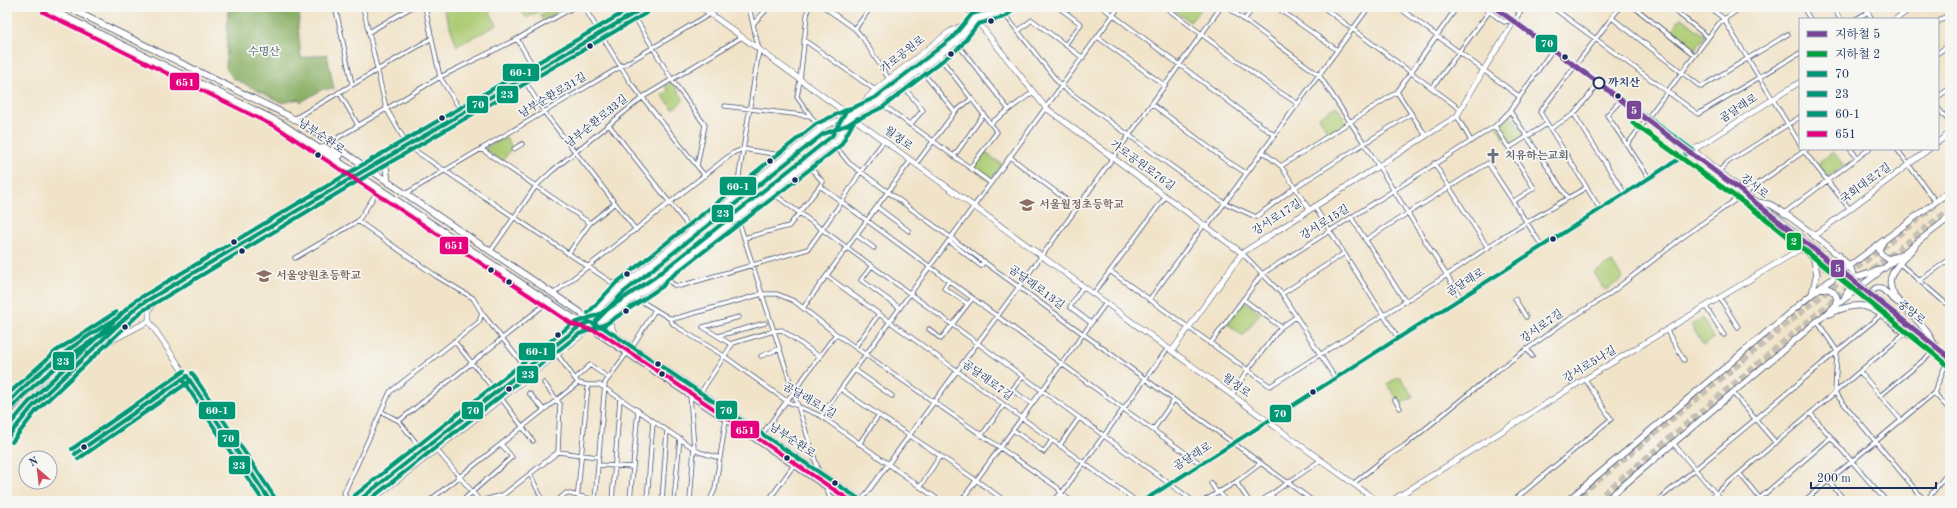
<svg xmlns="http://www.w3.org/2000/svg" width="1957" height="508" font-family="'Old Standard TT','Noto Serif KR',serif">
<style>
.green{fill:#adcc74;stroke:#647e69}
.forest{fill:#8ab066;stroke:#527062}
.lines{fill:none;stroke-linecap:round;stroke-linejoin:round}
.highway-tunnel{stroke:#c6bfb3;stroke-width:7;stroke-dasharray:7 3.5;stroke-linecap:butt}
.street-casing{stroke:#3b4a6e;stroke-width:5}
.secondary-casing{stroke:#3b4a6e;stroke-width:6}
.primary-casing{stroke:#3b4a6e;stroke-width:7}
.street{stroke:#fff;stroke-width:3.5}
.secondary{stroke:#fff;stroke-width:5}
.primary{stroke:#fff;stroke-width:5.5}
.secondary-bridge-casing{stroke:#3b4a6e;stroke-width:6;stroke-linecap:butt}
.secondary-bridge{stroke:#fff;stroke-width:5}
.bus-1-casing{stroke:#f6f6f2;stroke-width:7}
.bus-2-casing{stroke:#f6f6f2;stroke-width:7}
.bus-3-casing{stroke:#f6f6f2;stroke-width:7}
.bus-4-casing{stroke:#f6f6f2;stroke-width:7}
.bus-1{stroke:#009775;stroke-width:4}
.bus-2{stroke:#009775;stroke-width:4}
.bus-3{stroke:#009775;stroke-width:4}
.bus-4{stroke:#e5007d;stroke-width:4}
.metro-1-casing{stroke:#f6f6f2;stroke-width:8}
.metro-2-casing{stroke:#f6f6f2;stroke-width:8}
.metro-1{stroke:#794698;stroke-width:5}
.metro-2{stroke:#00a23f;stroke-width:5}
.bus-dot{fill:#1b2f5e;stroke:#f6f6f2;stroke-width:1.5}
.stop-dot{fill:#f6f6f2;stroke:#1b2f5e;stroke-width:2}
.labels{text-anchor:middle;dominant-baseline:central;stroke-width:3.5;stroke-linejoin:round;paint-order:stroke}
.park-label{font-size:11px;fill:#405664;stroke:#f6f6f2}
.street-label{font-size:11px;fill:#1b2f5e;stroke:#f6f6f2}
.stop-label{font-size:11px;font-weight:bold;fill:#1b2f5e;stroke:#f6f6f2;text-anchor:start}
.worship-label{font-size:11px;font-weight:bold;fill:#5b616d;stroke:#f6f6f2;text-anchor:start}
.education-label{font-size:11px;font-weight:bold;fill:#785e54;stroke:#f6f6f2;text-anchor:start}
.line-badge{stroke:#f6f6f2;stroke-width:1.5}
.badge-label{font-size:11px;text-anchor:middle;font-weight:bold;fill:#fff}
</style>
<rect width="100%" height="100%" fill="#f6f6f2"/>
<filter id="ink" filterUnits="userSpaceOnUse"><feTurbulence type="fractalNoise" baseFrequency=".025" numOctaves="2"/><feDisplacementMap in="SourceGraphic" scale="8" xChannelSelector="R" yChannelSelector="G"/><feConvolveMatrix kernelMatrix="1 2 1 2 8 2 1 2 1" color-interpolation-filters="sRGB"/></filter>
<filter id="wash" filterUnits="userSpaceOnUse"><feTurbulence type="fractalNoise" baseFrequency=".012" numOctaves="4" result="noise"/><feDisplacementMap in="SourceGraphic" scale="16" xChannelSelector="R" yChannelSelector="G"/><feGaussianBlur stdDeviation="0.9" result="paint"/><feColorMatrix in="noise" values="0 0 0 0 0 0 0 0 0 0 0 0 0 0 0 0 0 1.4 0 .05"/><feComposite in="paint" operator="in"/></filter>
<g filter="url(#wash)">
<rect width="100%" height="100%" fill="#f1e3c8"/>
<path class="green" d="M451,7H487L497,25L457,46L444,10Z
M520,7H547L526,18Z
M554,7H562L563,9L543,20L540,15Z
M1175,7H1201L1202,8L1190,22L1173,10Z
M1681,17L1705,36L1694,52L1670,33Z
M672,82L684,100L673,109L662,95L669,91L665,86Z
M1336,106L1347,123L1329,134L1319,117Z
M1511,114L1525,136L1509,146L1496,126L1507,120Z
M834,126L838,131L652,279L644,280L627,294L625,292L643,278L646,271Z
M506,137L512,147L502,162L484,149Z
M984,152L1002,164L990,181L972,168Z
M1833,152L1844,165L1828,177L1818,164Z
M1612,262L1623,279L1605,290L1594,273Z
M1244,301L1260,313L1243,336L1228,324Z
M1702,318L1714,338L1703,345L1691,325Z
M1400,376L1413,397L1400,404L1387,384Z"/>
<path class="forest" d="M228,7H301L298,26L301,58L327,54L334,89H323L301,102L299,99L282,103L233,78L226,68Z"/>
</g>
<g filter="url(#ink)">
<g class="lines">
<path class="highway-tunnel" d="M1864,276L1950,210
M1572,501L1808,306L1935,205
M1596,501L1853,284"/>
<g class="street-casing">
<path id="street" d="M342,7L336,10L352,84
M363,7L386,108L408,146L620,288
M425,7L440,77L463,114
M584,7L630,82L705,176
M808,7L800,80L797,97L820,129
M824,7L855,29L862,37L889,79
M1058,7L1081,24L1065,45
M1102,7L1274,135
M1165,7L1275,89L1297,103
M1227,7L1319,75L1364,143L1461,298
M1276,7L1337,50
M1323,7L1460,109
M1398,7L1520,97
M1483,7L1504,22L1515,20L1524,7
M1513,7L1520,13
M1552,7L1698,114L1800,53
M1634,7L1694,55
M1670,7L1708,37
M1709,7L1723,18L1800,144
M1803,7L1810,19
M1833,7L1840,19
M1865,7L1872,19
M1899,7L1904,13
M1002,11L1061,86L1203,189L1225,203L1256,217L1294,188L1411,114
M633,14L672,80L705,125L697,166
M1612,18L1701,87L1788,34
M1856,19L1868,12
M1244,20L1254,7
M1938,22L1950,13
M753,24L769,7
M855,29L871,7
M1018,31L1032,20L1083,58
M369,32L412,7
M1099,38L1164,85
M517,39L536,71
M804,40L875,90
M956,42L1009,110
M1938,53L1950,44
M938,55L997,132L970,168
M920,69L955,112
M523,78L544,112L636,230
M1600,82L1574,114L1625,194
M901,84L923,110L910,125
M1432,88L1489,12
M339,92L358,125
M1397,92L1426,136
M1938,97L1950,88
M1623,98L1607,115L1649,178
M879,102L991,183
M1152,104L1224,159L1246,173
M725,106L810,116
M1938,108L1950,123
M1510,111L1568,198
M1457,116L1471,141
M294,119L432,38
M991,123L1033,92
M609,125L692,231
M1495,126L1534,188L1514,201
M1550,129L1574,114
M833,143L849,163L888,192L1313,501
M333,145L339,137L440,77L517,39L574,7
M1627,145L1720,22L1742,7
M1509,148L1547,124
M481,149L590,223
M514,149L522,144
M1850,149L1858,158
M1897,149L1936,202
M1803,150L1849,208
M1263,152L1281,166L1309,209
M954,156L984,114
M1010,157L1077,208
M1434,163L1488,248
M916,164L955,112L971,99
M1281,166L1397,92L1457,7
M1719,171L1728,162L1800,117
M820,186L1122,408L1201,464
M771,192L1193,501
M741,193L737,188L759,50L749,7
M405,194L710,14L717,7
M1314,206L1398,338
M877,207L909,231
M1600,209L1540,112L1620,7
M1783,214L1869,149
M1351,217L1405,301
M738,219L819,472
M358,221L436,276L473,298L482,313L526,368
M1207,227L1369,7
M856,235L874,248
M744,238L789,226L823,182L807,164
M1365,240L1488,163L1542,246
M949,241L981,266L984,261
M490,252L536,186L552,171L643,97L742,37
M1242,253L1282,294L1335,378
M568,254L590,223L615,203
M295,258L358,221L379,189
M1900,264L1950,307
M871,267L861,280L900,308
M1110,271L1270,386L1447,275L1507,234L1587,187
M663,276L674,285L680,286L808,249L841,203L861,171L884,141
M827,276L1136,501
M949,280L944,288L968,304L973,298
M1919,281L1950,259
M1083,286L1070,307L1091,323
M553,294L733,153L743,149L774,154
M1093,294L1166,196
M1282,294L1343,254
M636,298L669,318H677L762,294H777L794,301L836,334L1058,488L1061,494L1072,501
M1720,298L1738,327
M1515,299L1526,317
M1149,300L1204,225
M1706,307L1724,335
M803,308L911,160
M669,318L674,325L724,356L788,402L821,416L940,501
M1817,321L1837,351L1835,393L1925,501
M1281,327L1296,317
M929,329L941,339L968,304
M1667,331L1684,360
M718,336L765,323
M454,341L496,392
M1210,344L1262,274L1495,126L1510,111L1553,49
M732,345L703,327L739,317
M632,347L655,310
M855,347L879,314
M1527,349L1532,356
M557,354L578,383L588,385H600L699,452L720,458
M761,356L779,349
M855,370L892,396
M1860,372L1901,420
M1023,376L1012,390L1032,404
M576,378L590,365L609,378
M841,389C895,428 952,461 1005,501
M701,392L733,343L774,331L782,330L820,357
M529,393L544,410
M1733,393L1776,443
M1934,393L1950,410
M1232,395L1247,371L1281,327L1243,299
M1880,396L1938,348
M501,398L533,441
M1395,400L1400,408
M382,412L399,421L422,450
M1811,414L1886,501
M821,416L1119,7
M399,421L549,301
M1013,430L1044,452L1052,440
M1153,430L1174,400
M763,433L836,334
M981,436L1004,405
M1673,443L1722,501
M859,444L878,416
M1060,445L1079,418
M436,449L480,501
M558,452L598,457
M75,454L187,376
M598,465L633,467
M530,474L543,501
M1740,474L1762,501
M1944,478L1950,484
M1829,481L1845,501
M1236,482L1249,501
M1211,483L1217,493
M1354,483L1385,458L1404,446L1498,370L1559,326L1608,295L1683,237L1807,149
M826,487L831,501
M920,487L940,456
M1219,491L1225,501
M1270,495L1278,501
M1760,498L1831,437
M710,500L715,489L726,419
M348,501L344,493L390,392L479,322L482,313
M429,501L578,383
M462,501L512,457L501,444
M480,501L503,495L558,452L560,404L544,383
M557,501L566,493L595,500L609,501
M577,501L588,385
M595,501L605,383L627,353
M612,501L620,398
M630,501L638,410
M647,501L653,421
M662,501L667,430
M674,501L680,438
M690,501L694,448L690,395
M768,501L794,465
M861,501L1077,208L1221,7
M961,501L1106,303
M1052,501L1061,494L1168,348
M1204,501L1236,482L1261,463
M1261,501L1321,460
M1513,501L1611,419L1585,379
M1657,501L1882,314
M1707,501L1905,333
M1804,501L1934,393L1950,354
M1926,501L1950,470"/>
</g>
<g class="secondary-casing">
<path id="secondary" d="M701,7L1377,501
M966,7L1046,108L1242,253
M1497,7L1693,150L1832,262
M1896,19L1912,7
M1938,142L1950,133
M1814,236L1929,149
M165,290L149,310V321L270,501
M1872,294L1950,358
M613,312L610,323L615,335
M99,347L149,321
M1172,351L1242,253L1457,116L1483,71L1515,20
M7,404C35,373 66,346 103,326
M7,415C50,363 105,326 162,292
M7,427L43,387L109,331
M7,438L32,407L129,315
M358,501L576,329L603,319L659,281L663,276L837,140L850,116L879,102L956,42L975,19L1002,11L1008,7
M371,501L583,334L594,313L620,288L820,129L825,126L850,116L875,90L949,32L975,19L983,7
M1143,501L1800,82
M1391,501L1585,379L1802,248"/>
</g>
<g class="primary-casing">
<path id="primary" d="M46,7L281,123L575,319L604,328L862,501
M67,7L285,114L301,123L580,312L599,334L848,501
M319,149C328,145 333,152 340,156L342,152
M388,183L386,167L390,157
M1757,202L1762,213L1814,259L1842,279L1858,277L1879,270
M1757,202C1761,203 1766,203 1769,204C1781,209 1849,260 1852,271C1855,280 1850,289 1845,296
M1883,242L1879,249L1881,254L1888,259L1897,256
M1915,246C1908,255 1898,263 1893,272C1881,294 1911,312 1922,326C1928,332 1932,340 1936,347
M1826,268L1838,265L1839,255
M1821,288C1829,288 1834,290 1837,298L1835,305
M165,290L645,7
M1812,294L1817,274L1814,260
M1873,307L1864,298L1876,288H1881L1897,302
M1829,314C1868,296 1874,310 1904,332C1913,339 1926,342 1936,346
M1567,501L1812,294L1950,191
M1605,501L1834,307L1950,217"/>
</g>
<use href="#street" class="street"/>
<use href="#secondary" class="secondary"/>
<use href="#primary" class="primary"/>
<g class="secondary-bridge-casing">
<path id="secondary-bridge" d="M1832,262L1872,294"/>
</g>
<use href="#secondary-bridge" class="secondary-bridge"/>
<g class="bus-1-casing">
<path id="bus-1" d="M1497,7L1693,150
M589,322L604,328L862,501
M187,376L270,501
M7,404C40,369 77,341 119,317
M7,438L32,407L138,306L355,176L645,7
M75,454L187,376
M358,501L576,329L589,322
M1143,501L1693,150"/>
</g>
<g class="bus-2-casing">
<path id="bus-2" d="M596,321L624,292L823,134L849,124L858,118
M182,379L263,501
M11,408C44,374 80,346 122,322
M12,442L36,411L142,311L358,181L648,12
M78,459L190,381
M368,501L579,334L606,324L663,286L667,280L841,145L854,121L883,107L960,47L978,24L1004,17L1011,12"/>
</g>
<g class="bus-3-casing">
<path id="bus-3" d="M588,313L616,283L816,124L850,108
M192,373L275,498
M7,395L56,351L116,312
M7,428L28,403L135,301L352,171L633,7
M72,449L184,371
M354,496L572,324L600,314L655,277L832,136L846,111L876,97L952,38L972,14L994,7"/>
</g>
<g class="bus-4-casing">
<path id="bus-4" d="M43,12L278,128L572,324L601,333L851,501"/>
</g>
<use href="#bus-1" class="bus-1"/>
<use href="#bus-2" class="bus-2"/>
<use href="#bus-3" class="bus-3"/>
<use href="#bus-4" class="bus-4"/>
<g class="metro-1-casing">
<path id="metro-1" d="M1494,7L1600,84L1741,191L1950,358"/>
</g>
<g class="metro-2-casing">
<path id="metro-2" d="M1633,123L1765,218L1950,367"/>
</g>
<use href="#metro-1" class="metro-1"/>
<use href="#metro-2" class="metro-2"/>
</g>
</g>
<defs>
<g id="church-bare" transform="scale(1.2)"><path d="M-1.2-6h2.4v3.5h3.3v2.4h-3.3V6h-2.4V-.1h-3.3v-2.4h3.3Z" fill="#6b7280" stroke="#f6f6f2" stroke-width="2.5" paint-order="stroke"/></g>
<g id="school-bare" transform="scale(1.2)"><path d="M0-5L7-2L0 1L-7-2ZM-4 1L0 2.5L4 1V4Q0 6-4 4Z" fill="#8d6e63" stroke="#f6f6f2" stroke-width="2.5" paint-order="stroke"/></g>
</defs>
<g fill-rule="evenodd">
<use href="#church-bare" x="1493" y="156"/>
<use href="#school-bare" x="1027" y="205"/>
<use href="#school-bare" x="264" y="276"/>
</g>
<g class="bus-dot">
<circle cx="991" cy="21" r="3.5"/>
<circle cx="590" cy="46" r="3.5"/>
<circle cx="951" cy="54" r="3.5"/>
<circle cx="1565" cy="57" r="3.5"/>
<circle cx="1618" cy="96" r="3.5"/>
<circle cx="442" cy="118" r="3.5"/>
<circle cx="318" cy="155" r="3.5"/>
<circle cx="770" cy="161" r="3.5"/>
<circle cx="795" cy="180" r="3.5"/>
<circle cx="1553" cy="239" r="3.5"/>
<circle cx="234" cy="242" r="3.5"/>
<circle cx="242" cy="251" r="3.5"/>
<circle cx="491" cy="270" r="3.5"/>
<circle cx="627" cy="274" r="3.5"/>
<circle cx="509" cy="282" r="3.5"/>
<circle cx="626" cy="311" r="3.5"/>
<circle cx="125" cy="327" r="3.5"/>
<circle cx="558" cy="335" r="3.5"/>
<circle cx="658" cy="364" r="3.5"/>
<circle cx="662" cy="374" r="3.5"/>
<circle cx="509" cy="389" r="3.5"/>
<circle cx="1313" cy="392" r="3.5"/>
<circle cx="84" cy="447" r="3.5"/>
<circle cx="787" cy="458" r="3.5"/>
<circle cx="835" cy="483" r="3.5"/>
</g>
<circle class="stop-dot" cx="1599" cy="83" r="5.5"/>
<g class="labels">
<g class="park-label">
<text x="264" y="52">수명산</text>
</g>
<g class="street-label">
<text transform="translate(903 55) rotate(-38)">가로공원로</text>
<text transform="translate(553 96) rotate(-31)">남부순환로31길</text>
<text transform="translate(1739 109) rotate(-33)">곰달래로</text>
<text transform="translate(597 122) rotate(-39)">남부순환로33길</text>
<text transform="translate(321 137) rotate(34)">남부순환로</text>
<text transform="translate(898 139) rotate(36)">월정로</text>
<text transform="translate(1142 166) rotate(36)">가로공원로76길</text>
<text transform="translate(1866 184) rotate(-36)">국회대로7길</text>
<text transform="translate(1754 187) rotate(39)">강서로</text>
<text transform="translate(1277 218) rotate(-33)">강서로17길</text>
<text transform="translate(1325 223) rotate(-32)">강서로15길</text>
<text transform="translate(1466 283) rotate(-32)">곰달래로</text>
<text transform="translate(1036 288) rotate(36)">곰달래로13길</text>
<text transform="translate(1911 313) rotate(39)">중앙로</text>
<text transform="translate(1542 327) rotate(-35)">강서로7길</text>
<text transform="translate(1590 365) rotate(-31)">강서로5나길</text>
<text transform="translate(987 381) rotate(36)">곰달래로7길</text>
<text transform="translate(1236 386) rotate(36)">월정로</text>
<text transform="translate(809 401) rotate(30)">곰달래로1길</text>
<text transform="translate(792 441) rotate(34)">남부순환로</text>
<text transform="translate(1193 457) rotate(-32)">곰달래로</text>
</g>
<g class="stop-label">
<text x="1608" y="83">까치산</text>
</g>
<g class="worship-label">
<text x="1505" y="156">치유하는교회</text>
</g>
<g class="education-label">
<text x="1039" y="205">서울월정초등학교</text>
<text x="276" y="276">서울양원초등학교</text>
</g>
</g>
<g class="line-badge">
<rect x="1535" y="34" width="23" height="19" rx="4" fill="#009775"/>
<rect x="502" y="63" width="38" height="19" rx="4" fill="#009775"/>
<rect x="169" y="72" width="31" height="19" rx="4" fill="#e5007d"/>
<rect x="496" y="85" width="23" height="19" rx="4" fill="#009775"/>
<rect x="466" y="95" width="23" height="19" rx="4" fill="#009775"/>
<rect x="1626" y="100" width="16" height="20" rx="4" fill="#794698"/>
<rect x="719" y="176" width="38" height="20" rx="4" fill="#009775"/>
<rect x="711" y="204" width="23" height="19" rx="4" fill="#009775"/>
<rect x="1786" y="232" width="16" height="19" rx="4" fill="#00a23f"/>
<rect x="439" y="236" width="30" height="19" rx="4" fill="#e5007d"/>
<rect x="1830" y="259" width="15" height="19" rx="4" fill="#794698"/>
<rect x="518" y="342" width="38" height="19" rx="4" fill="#009775"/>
<rect x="52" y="351" width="23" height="20" rx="4" fill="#009775"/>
<rect x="516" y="365" width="23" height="19" rx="4" fill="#009775"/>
<rect x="715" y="400" width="23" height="20" rx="4" fill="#009775"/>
<rect x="461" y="401" width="23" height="19" rx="4" fill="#009775"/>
<rect x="198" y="401" width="38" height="19" rx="4" fill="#009775"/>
<rect x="1269" y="404" width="23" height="19" rx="4" fill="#009775"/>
<rect x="730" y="420" width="30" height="19" rx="4" fill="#e5007d"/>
<rect x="217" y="429" width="23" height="19" rx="4" fill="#009775"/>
<rect x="228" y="455" width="23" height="20" rx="4" fill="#009775"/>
</g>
<g class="badge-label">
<text x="1547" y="47">70</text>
<text x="521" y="76">60-1</text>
<text x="185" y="86">651</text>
<text x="507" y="98">23</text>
<text x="478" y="108">70</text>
<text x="1634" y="114">5</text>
<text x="738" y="190">60-1</text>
<text x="723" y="217">23</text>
<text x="1794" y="245">2</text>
<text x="454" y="249">651</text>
<text x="1838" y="272">5</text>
<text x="537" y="355">60-1</text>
<text x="63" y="365">23</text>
<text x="528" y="378">23</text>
<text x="726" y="414">70</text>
<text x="473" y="414">70</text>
<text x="217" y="414">60-1</text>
<text x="1280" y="417">70</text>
<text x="745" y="434">651</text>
<text x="228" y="442">70</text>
<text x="239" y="469">23</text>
</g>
<rect width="1957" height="508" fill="none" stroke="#f6f6f2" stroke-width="24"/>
<rect x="1799" y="18" width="140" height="132" fill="#f6f6f2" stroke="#9ea6b7"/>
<rect x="1807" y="31" width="20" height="6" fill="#794698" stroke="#9ea6b7"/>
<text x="1835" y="38" font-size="12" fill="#1b2f5e">지하철 5</text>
<rect x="1807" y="51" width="20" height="6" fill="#00a23f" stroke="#9ea6b7"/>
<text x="1835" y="58" font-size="12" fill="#1b2f5e">지하철 2</text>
<rect x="1807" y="71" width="20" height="6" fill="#009775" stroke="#9ea6b7"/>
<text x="1835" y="78" font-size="12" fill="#1b2f5e">70</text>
<rect x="1807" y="91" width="20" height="6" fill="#009775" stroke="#9ea6b7"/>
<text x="1835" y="98" font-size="12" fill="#1b2f5e">23</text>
<rect x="1807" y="111" width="20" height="6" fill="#009775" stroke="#9ea6b7"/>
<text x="1835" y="118" font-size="12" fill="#1b2f5e">60-1</text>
<rect x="1807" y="131" width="20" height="6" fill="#e5007d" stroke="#9ea6b7"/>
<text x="1835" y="138" font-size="12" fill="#1b2f5e">651</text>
<g transform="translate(38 470) rotate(332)"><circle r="19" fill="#f6f6f2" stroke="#9ea6b7"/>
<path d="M0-3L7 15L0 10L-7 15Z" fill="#d1495b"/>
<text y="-6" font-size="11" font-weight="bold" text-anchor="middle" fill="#1b2f5e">N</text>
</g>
<path d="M1811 482v6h125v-6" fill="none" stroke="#1b2f5e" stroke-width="2"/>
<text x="1817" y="482" font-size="12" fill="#1b2f5e" stroke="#f6f6f2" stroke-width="3" paint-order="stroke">200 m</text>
</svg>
